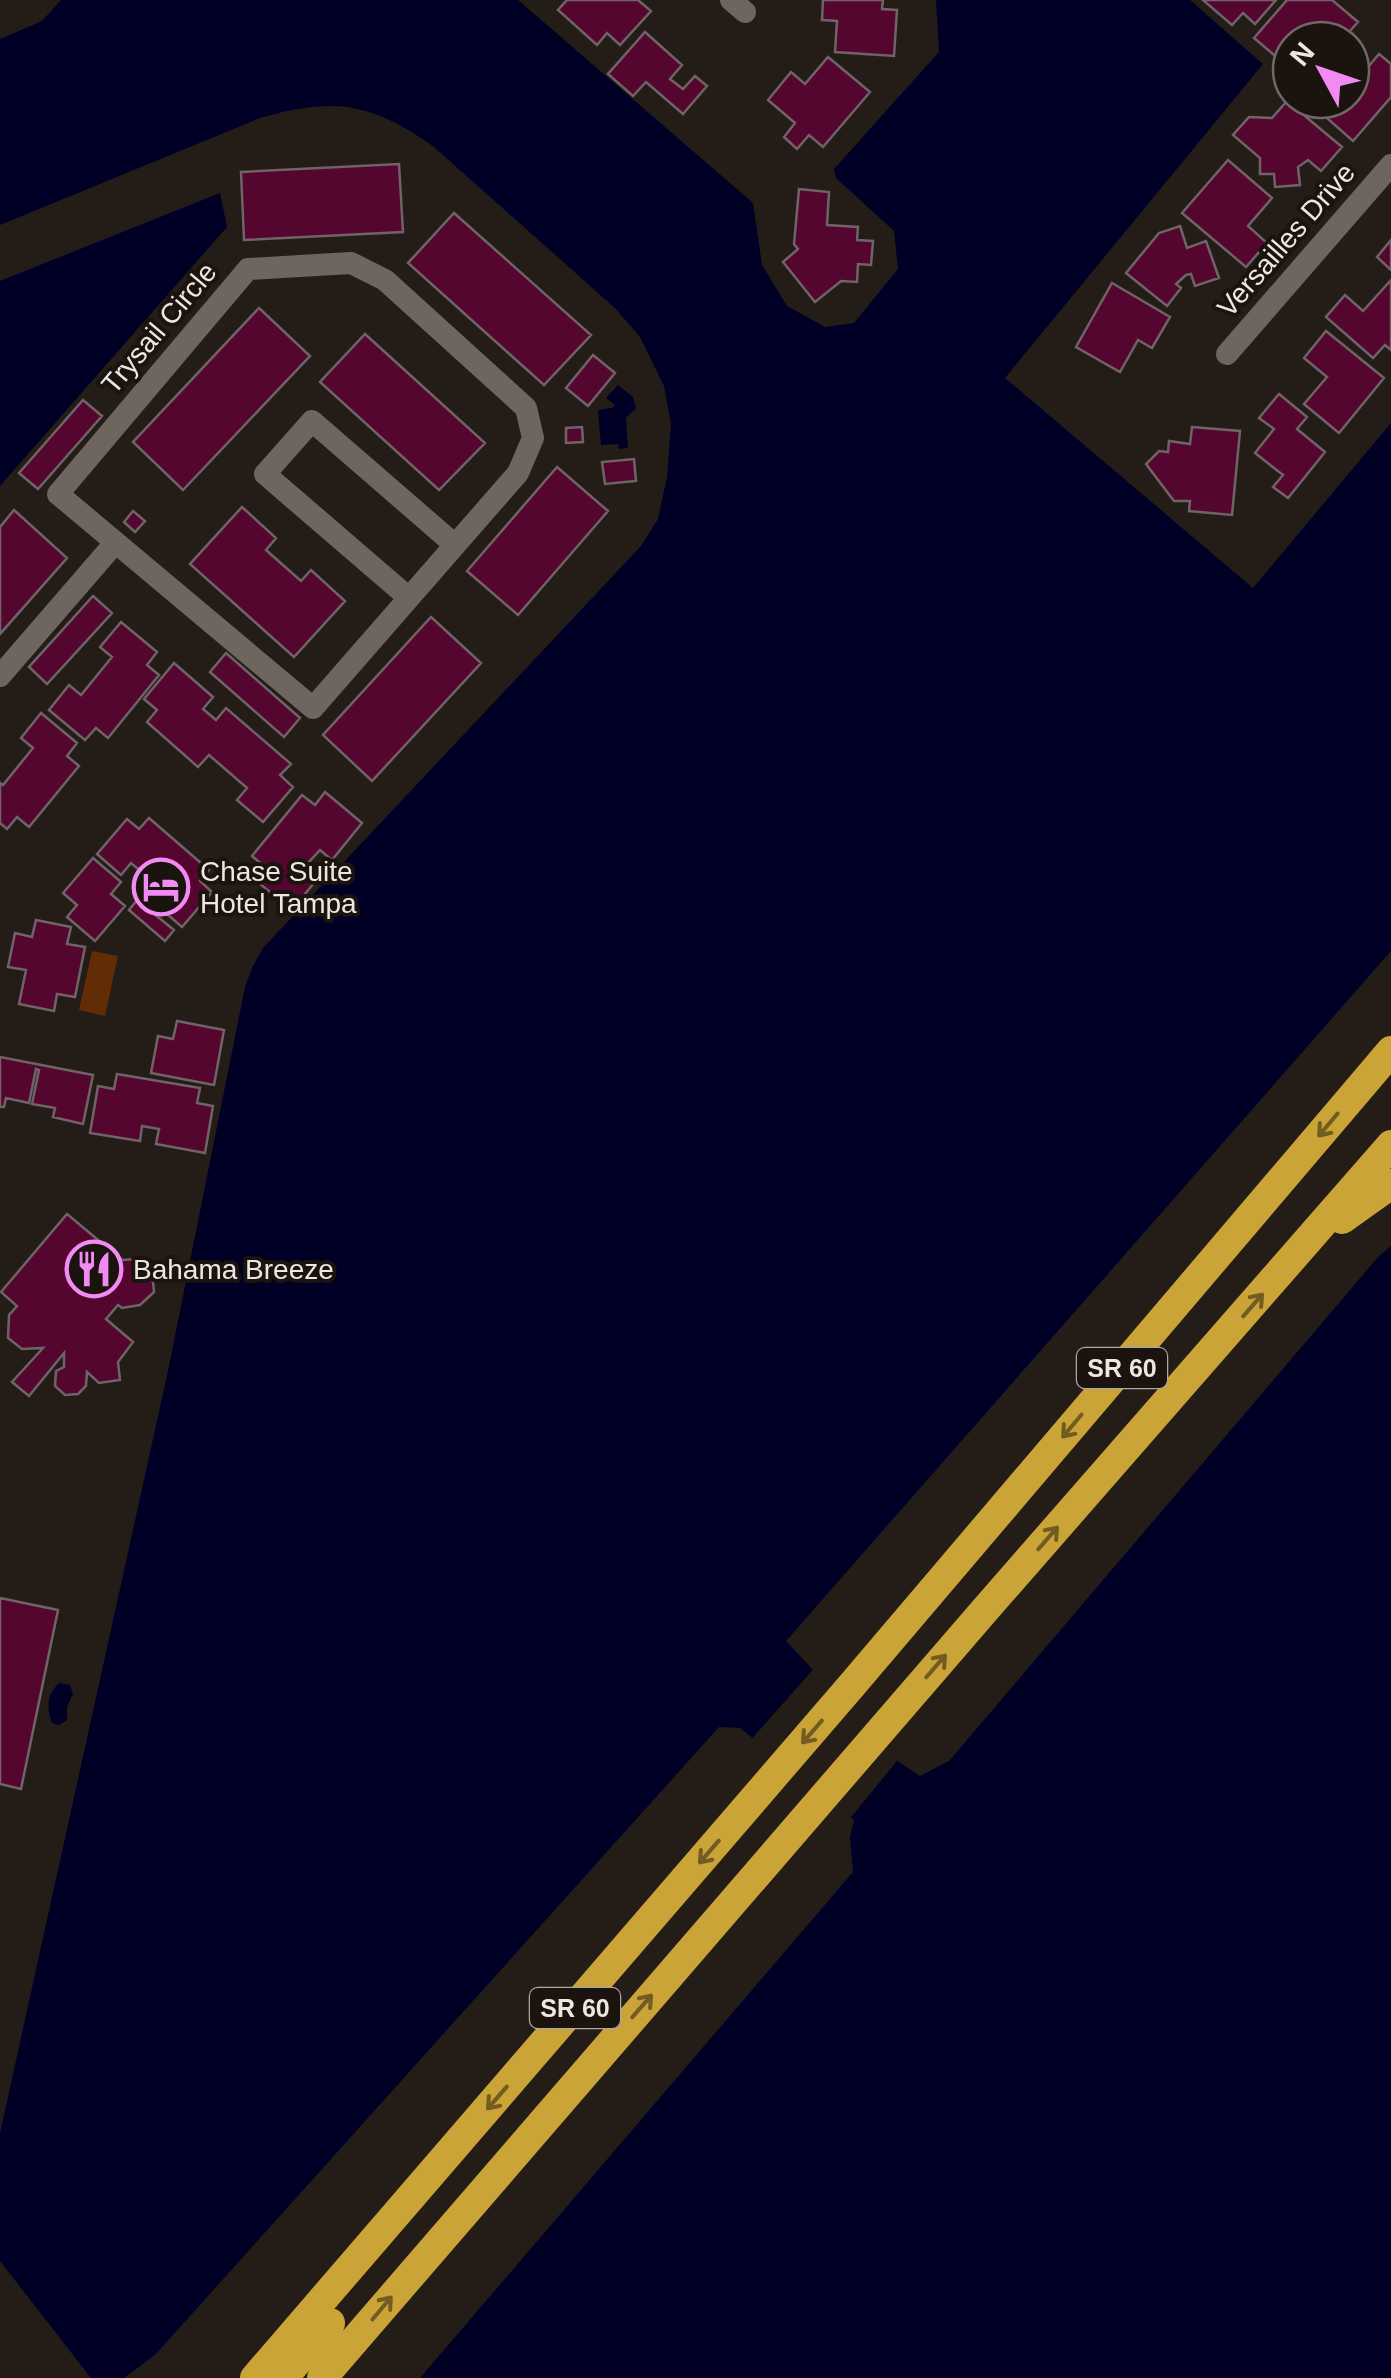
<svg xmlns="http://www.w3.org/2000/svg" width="1391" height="2378" font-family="Arial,sans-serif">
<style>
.green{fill:#622c06}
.water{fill:#000027}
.pier{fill:#241c17}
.building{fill:#54062f;stroke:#6f6367;stroke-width:2.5}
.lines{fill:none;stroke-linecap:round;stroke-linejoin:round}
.street{stroke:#6f655f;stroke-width:22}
.highway{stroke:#caa436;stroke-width:30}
.oneway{stroke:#725c22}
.labels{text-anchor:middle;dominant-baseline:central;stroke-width:8;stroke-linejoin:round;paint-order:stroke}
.shield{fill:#1b130e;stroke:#aea7a4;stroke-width:2.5}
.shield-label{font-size:25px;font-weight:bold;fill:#ede7e4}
.street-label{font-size:28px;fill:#ede7e4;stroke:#1b130e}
.poi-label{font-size:28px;fill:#ede7e4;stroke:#1b130e;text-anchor:start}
</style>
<rect width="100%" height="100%" fill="#241c17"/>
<path class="green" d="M92,951L118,956L105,1016L79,1010Z"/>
<path class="water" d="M61,0H518L753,203L762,265L787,306L825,327L854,323L898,269L894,231L836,178L834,169L939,52L936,0H1190L1263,64L1005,378L1253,588L1391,423V951L786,1641L899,1762L920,1776L949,1761L1379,1256L1391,1246V2378H420L853,1872L850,1837L854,1820L740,1728L719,1727L155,2355L124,2378H91L0,2261V2133L168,1371L245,987L252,968L263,948L641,546L658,519L667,477L671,424L664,386L640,337L616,309L434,147C371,102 334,97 260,118L0,225V39L42,21Z
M220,193L227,227L0,486V281Z
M618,385L633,397L636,408L626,418L628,448L619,449L618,444L601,445L598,410L612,408L615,405L606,398Z
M59,1683L70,1685L73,1694L67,1707V1720L59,1725L52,1723C46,1707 47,1695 59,1683Z"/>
<path class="pier" d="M816,1666L901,1756L848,1821L749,1742Z"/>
<path class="building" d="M567,0H638L651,11L620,45L607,33L597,45L558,10Z
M823,0H883L882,9L897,10L894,56L835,52L837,21L822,20Z
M1203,0H1276L1255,24L1243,13L1232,25Z
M1287,0H1332L1358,22L1342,40H1291V49L1280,60L1254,38Z
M645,32L682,65L670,79L683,89L695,76L707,86L683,114L646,82L633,96L608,74Z
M1379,54L1391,64V97L1353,141L1311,104L1315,100H1351V73L1358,79Z
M828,57L870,92L823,147L809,135L797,149L784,137L795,123L768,100L791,72L805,84Z
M1287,101L1342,147L1321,171L1308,160L1298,167L1300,185L1275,187L1274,174H1260V158L1233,135L1249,117L1272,118Z
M1228,160L1272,198L1248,226L1267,243L1246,267L1182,213Z
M399,164L403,232L244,240L241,172Z
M799,189L829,192L827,225L858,227L857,240L873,241L871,265L858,264L857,282L841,281L815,302L783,262L798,249L794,244Z
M454,213L591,335L544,385L408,263Z
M1180,226L1187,248L1206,241L1219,278L1195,286L1191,274L1186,275L1176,284L1181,288L1167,306L1126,273L1159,233Z
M1391,240V270L1377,257Z
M1391,280V350L1385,345L1373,358L1326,317L1345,295L1363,311Z
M1112,283L1170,317L1152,348L1138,340L1120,372L1076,347Z
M259,308L310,356L183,490L133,442Z
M1326,331L1384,378L1339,433L1304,404L1327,377L1304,358Z
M365,334L485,443L439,490L320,382Z
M593,355L615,373L588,406L566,388Z
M1279,394L1307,417L1297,429L1325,452L1288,498L1273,487L1283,475L1255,453L1274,429L1259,418Z
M83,400L102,416L38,489L19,473Z
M582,427L583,442L566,443V428Z
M1192,427L1240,431L1232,515L1189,511L1190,501H1174L1146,464L1159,451L1168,452L1169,441L1190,444Z
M634,459L636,481L605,484L602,462Z
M557,467L608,511L518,615L467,571Z
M242,507L276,538L266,550L301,581L311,570L345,601L294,657L190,564Z
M14,510L67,558L0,634V527Z
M133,511L145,521L135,532L124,522Z
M93,596L112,613L47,684L29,667Z
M431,617L481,663L372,781L323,735Z
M121,622L157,652L147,665L159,675L108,738L96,728L85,740L49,710L69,685L81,695L112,657L100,647Z
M226,653L300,718L284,737L210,672Z
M174,663L213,697L203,709L216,720L226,708L291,764L280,775L293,787L263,822L237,800L247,788L209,755L198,767L147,722L157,710L144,699Z
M41,713L77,743L67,756L79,766L29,827L17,817L7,829L0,823V783L3,785L33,748L21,738Z
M325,792L362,823L332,860L320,850L309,862L322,873L292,910L254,879L264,866L252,856L302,795L315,805Z
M149,818L209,870L200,881L212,892L182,927L146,896L156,884L131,863L121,875L97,854L127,819L139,829Z
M93,858L121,882L111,894L125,906L95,941L67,917L77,905L63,893Z
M137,900L174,930L165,941L129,910Z
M36,920L71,927L67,944L85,947L75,997L57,994L54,1011L19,1004L26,970L8,967L15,933L32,937Z
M177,1021L224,1030L214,1085L151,1073L158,1036L173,1039Z
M0,1057L93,1075L83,1124L53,1117L55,1108L32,1104L39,1070L36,1069L29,1103L6,1098L4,1107H0Z
M117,1074L200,1088L197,1103L213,1106L205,1153L156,1144L159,1129L142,1126L140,1141L90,1133L98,1086L114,1089Z
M67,1214L122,1260L137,1259L152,1271L154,1292L140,1305L122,1308L118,1305L106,1319L133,1342L118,1362L120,1380L99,1383L87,1372L86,1386L78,1394L65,1395L55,1386L56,1371L64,1367V1353L29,1396L12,1382L43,1348L22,1349L8,1338L9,1315L17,1306L1,1292Z
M0,1598L58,1610L21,1789L0,1784Z"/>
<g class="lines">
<path class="street" d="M731,0L745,12
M351,263L385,280L526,408L533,438L518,473L313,708L58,494L248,269Z
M1227,354L1391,165
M409,598L265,474L312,421L455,545
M0,676L115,543"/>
<path class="highway" d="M1342,1219L1391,1184
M255,2378L852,1685L1391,1051
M283,2378L330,2323
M322,2378L984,1611L1391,1145"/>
</g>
<defs><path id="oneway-shaft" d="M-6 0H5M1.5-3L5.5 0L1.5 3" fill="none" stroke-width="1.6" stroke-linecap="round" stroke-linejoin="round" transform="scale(2.5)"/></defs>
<g class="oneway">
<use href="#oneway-shaft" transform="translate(1328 1125) rotate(130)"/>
<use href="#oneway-shaft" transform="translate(1253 1305) rotate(-49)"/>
<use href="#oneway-shaft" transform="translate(1072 1426) rotate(130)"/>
<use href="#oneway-shaft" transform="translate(1048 1538) rotate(-49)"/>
<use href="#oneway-shaft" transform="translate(936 1666) rotate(-49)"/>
<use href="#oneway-shaft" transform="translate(812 1732) rotate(131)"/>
<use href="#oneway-shaft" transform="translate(709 1852) rotate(131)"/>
<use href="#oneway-shaft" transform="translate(642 2006) rotate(-49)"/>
<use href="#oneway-shaft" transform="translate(497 2098) rotate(131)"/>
<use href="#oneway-shaft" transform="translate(382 2308) rotate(-50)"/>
</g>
<defs>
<g id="hotel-ring" transform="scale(2.875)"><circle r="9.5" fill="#1b130e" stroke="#f28af3" stroke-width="1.5"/><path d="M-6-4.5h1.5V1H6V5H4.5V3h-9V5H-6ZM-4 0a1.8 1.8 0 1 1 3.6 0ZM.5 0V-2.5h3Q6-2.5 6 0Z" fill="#f28af3"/></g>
<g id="restaurant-ring" transform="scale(2.875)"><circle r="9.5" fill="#1b130e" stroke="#f28af3" stroke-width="1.5"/><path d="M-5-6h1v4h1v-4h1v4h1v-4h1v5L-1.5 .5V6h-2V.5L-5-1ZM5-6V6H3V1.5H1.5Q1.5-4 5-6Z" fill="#f28af3"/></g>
</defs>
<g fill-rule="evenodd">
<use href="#hotel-ring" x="161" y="887"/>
<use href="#restaurant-ring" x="94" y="1269"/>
</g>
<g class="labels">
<g class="shield">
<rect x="1077" y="1348" width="90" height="40" rx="8"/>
<rect x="530" y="1988" width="90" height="40" rx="8"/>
</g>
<g class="shield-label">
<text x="1122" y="1368">SR 60</text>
<text x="575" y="2008">SR 60</text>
</g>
<g class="street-label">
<text transform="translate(1286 240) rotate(-49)">Versailles Drive</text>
<text transform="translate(159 328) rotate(-50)">Trysail Circle</text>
</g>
<g class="poi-label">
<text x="200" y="871">Chase Suite<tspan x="200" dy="32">Hotel Tampa</tspan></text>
<text x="133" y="1269">Bahama Breeze</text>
</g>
</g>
<g transform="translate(1321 70) rotate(310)"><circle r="48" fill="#1b130e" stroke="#6f6864" stroke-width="2.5"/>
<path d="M0-8L18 38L0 25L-18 38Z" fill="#f28af3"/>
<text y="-15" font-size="28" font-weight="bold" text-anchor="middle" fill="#ede7e4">N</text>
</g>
</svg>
